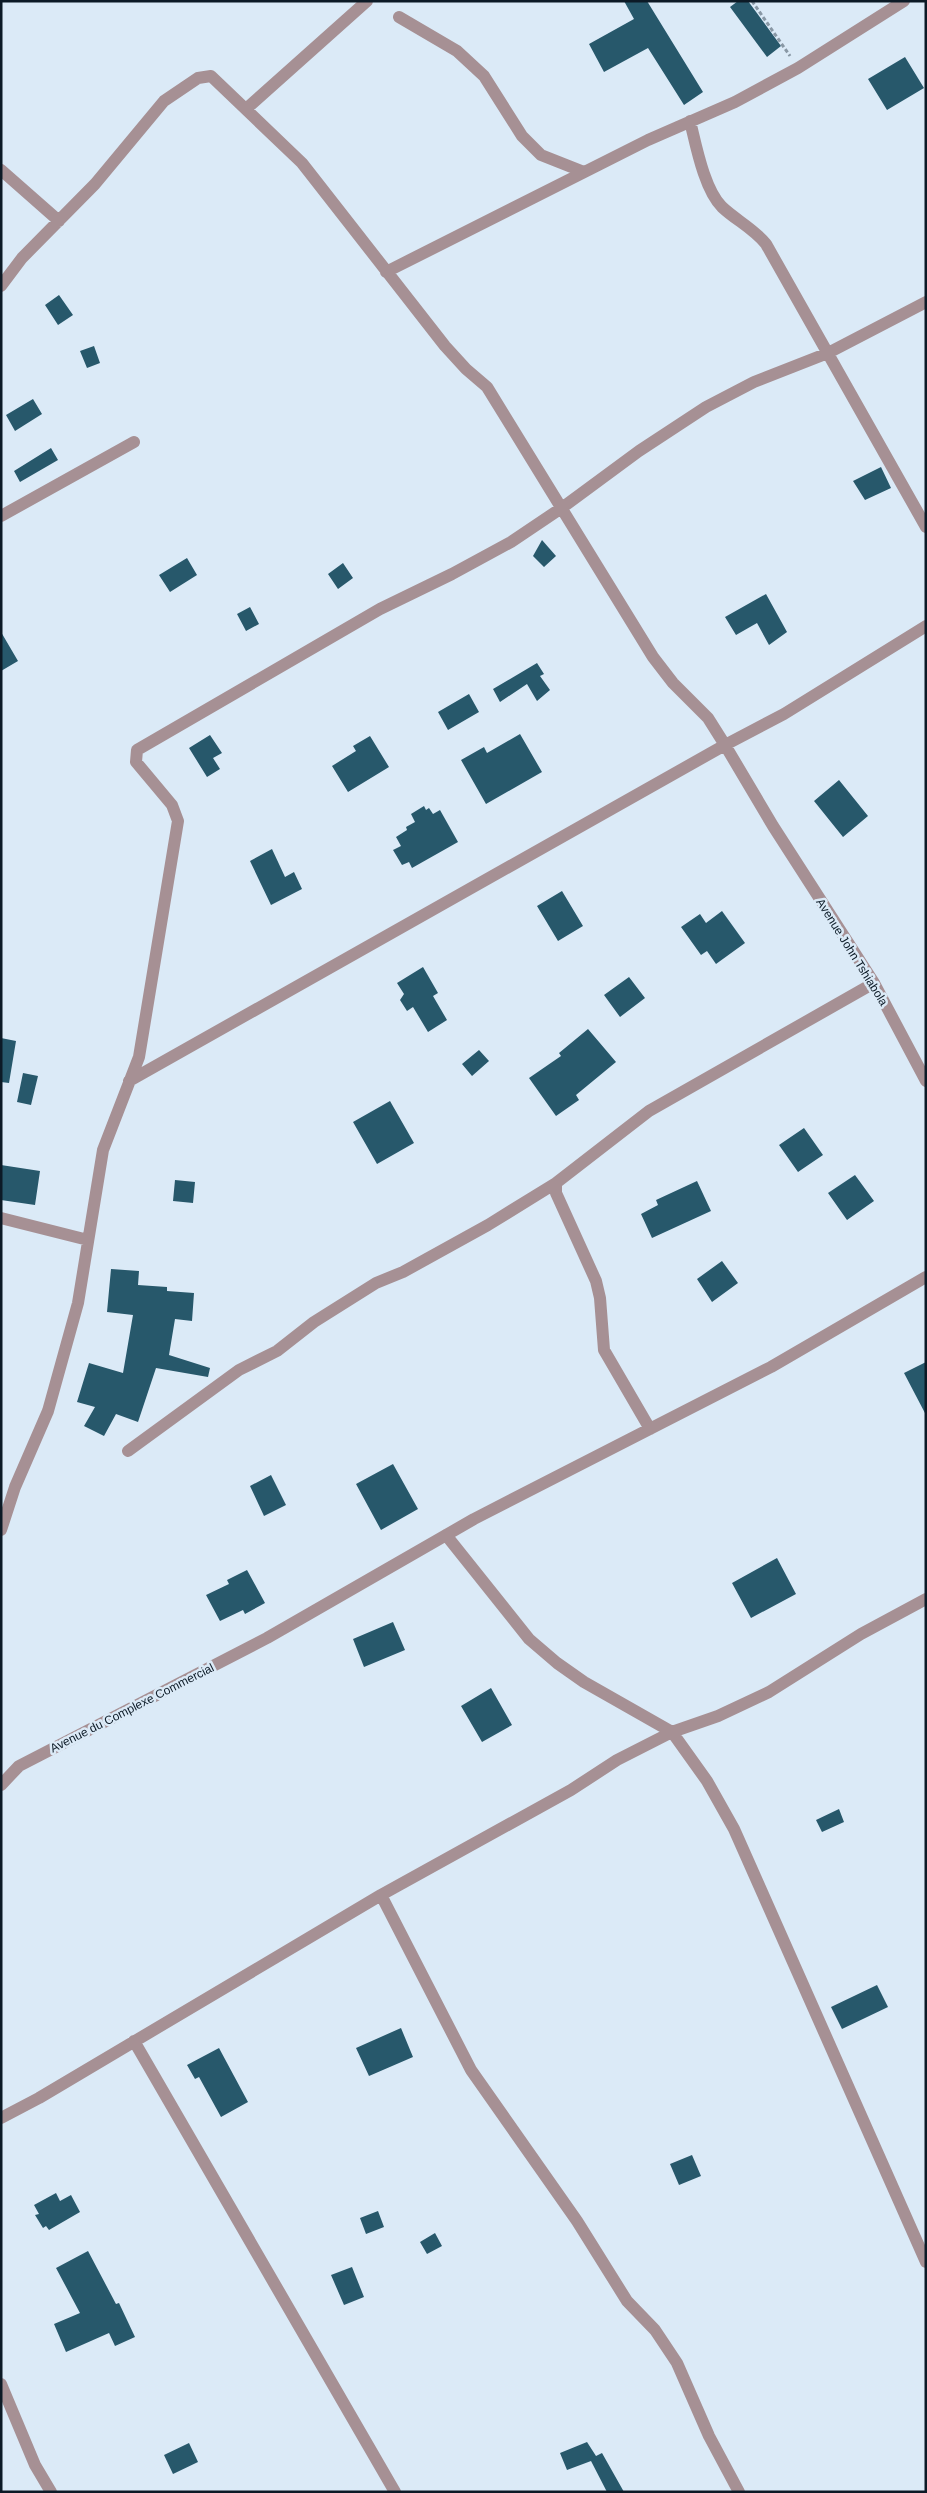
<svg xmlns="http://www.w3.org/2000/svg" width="927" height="2493" font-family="Arial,sans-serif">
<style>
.building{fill:#27586b}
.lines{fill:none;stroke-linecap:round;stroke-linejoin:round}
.path{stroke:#8998a5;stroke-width:3;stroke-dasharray:4 2.5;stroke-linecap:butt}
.minor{stroke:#a69094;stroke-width:12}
.labels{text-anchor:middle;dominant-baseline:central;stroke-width:5;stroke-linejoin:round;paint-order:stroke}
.street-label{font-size:12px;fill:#0c1a26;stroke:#dbeaf7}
</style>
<rect width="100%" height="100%" fill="#dbeaf7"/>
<path class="building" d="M624,1H647L703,92L684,105L648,48L604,72L589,44L634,19Z
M738,1H748L781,46L767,57L730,7Z
M905,57L924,88L887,110L868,79Z
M59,295L73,315L58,325L45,305Z
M94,346L100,363L87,368L80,351Z
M33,399L42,414L15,431L6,415Z
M51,448L58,460L20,482L14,471Z
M881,467L891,488L865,500L853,481Z
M542,540L556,556L544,567L533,556Z
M187,558L197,575L170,592L159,575Z
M343,563L353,578L338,589L328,574Z
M766,594L787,632L769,645L757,623L736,635L725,617Z
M250,607L259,624L246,631L237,614Z
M1,632L18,661L1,671Z
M537,663L544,674L540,676L550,690L537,701L527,684L500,702L493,689Z
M469,694L479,712L448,730L438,712Z
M520,734L542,772L486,804L461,760L484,747L487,753Z
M210,735L222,753L213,758L220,769L207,777L189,748Z
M370,736L389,767L348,792L332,766L356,751L353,746Z
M839,780L868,816L843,837L814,801Z
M424,806L426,810L429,808L433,814L440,810L458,842L412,868L409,862L402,865L393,850L401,846L396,837L407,830L406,827L415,822L411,814Z
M272,849L285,877L294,872L302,889L271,905L250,861Z
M562,891L583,926L558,941L537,906Z
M722,911L745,943L716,964L707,951L701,955L681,927L700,914L706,923Z
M423,967L438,993L433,996L447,1020L428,1032L413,1007L407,1011L400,1000L404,994L397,983Z
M629,977L645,998L620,1017L604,995Z
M588,1029L616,1062L576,1095L579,1100L556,1116L529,1078L561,1056L559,1053Z
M1,1038L16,1041L9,1083L1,1082Z
M479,1050L489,1061L472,1076L462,1064Z
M23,1073L38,1076L31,1105L17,1102Z
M390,1101L414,1143L377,1164L353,1122Z
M804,1128L823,1155L798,1172L779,1145Z
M1,1165L40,1171L35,1205L1,1200Z
M855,1175L874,1201L847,1220L828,1193Z
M175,1180L195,1182L193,1203L173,1201Z
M697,1181L711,1211L652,1238L641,1214L658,1205L656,1200Z
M722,1261L738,1283L712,1302L697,1279Z
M111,1269L139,1271L138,1285L167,1287V1291L194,1293L192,1321L175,1319L169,1355L210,1368L208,1377L156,1368L138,1422L116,1414L104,1436L84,1426L95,1407L77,1402L89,1363L123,1373L133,1315L107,1312Z
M926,1362V1415L904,1373Z
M393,1464L418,1509L381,1530L356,1484Z
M271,1475L286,1505L264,1516L250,1486Z
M777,1558L796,1594L751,1618L732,1583Z
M247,1570L265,1603L245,1614L243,1610L220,1621L206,1595L229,1584L227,1580Z
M393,1622L405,1650L364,1667L353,1639Z
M491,1688L512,1725L482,1742L461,1706Z
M839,1809L844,1822L822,1832L816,1820Z
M877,1985L888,2007L842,2029L831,2007Z
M401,2028L413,2057L369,2076L356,2048Z
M219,2048L248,2102L221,2117L199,2077L195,2079L187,2065Z
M692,2155L701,2176L679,2185L670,2164Z
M56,2193L60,2201L71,2195L80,2212L49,2230L46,2226L43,2228L35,2215L39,2214L34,2205Z
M378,2211L384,2227L366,2234L360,2218Z
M435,2233L442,2246L427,2254L420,2242Z
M88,2251L116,2304L119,2303L135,2337L115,2346L109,2333L66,2352L54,2324L80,2313L56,2268Z
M352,2267L364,2297L344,2305L331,2275Z
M587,2442L596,2456L602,2453L624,2492H607L591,2461L567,2470L560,2453Z
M189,2443L198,2462L173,2474L164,2455Z"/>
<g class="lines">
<path class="path" d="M752,1L790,56"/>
<path class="minor" d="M399,17L457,51L484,76L522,136L541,155L584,172
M246,109L367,1
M690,121C696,145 704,189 722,207C737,221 753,228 766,244L926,527
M1,170L59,221
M386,272L648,140L735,102L798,68L904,1
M1,286L22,258L95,184L164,101L198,78L211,76L302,163L445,346L466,369L487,387L653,657L673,683L708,718L725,745L773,826L874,983L926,1081
M1,516L134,442
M129,1081L725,745L784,714L926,626
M1,1218L88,1240
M650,1429L604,1350L600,1298L596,1281L556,1193V1183L649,1111L874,983
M128,1451L239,1370L277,1351L314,1322L376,1283L403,1272L488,1225L556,1183
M1,1530L15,1487L48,1411L78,1303L103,1150L139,1057L178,821L172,805L136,762L137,750L380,609L452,574L511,542L563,507L639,451L706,407L754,382L828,353L926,302
M446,1535L529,1639L557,1663L584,1682L672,1732L707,1781L734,1829L926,2262
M1,1785L19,1766L267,1638L474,1519L771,1367L926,1277
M381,1895L471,2070L577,2221L627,2301L655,2330L677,2363L709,2436L739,2492
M134,2041L395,2492
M1,2118L39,2098L381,1895L571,1790L617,1760L672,1732L718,1716L769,1692L861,1634L926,1599
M1,2384L35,2465L51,2492"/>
</g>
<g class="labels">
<g class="street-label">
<text transform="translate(852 952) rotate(58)">Avenue John Tshiabola</text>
<text transform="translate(132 1708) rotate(-27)">Avenue du Complexe Commercial</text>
</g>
</g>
<rect width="927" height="2493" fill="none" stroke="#0c1a26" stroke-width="5"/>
</svg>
